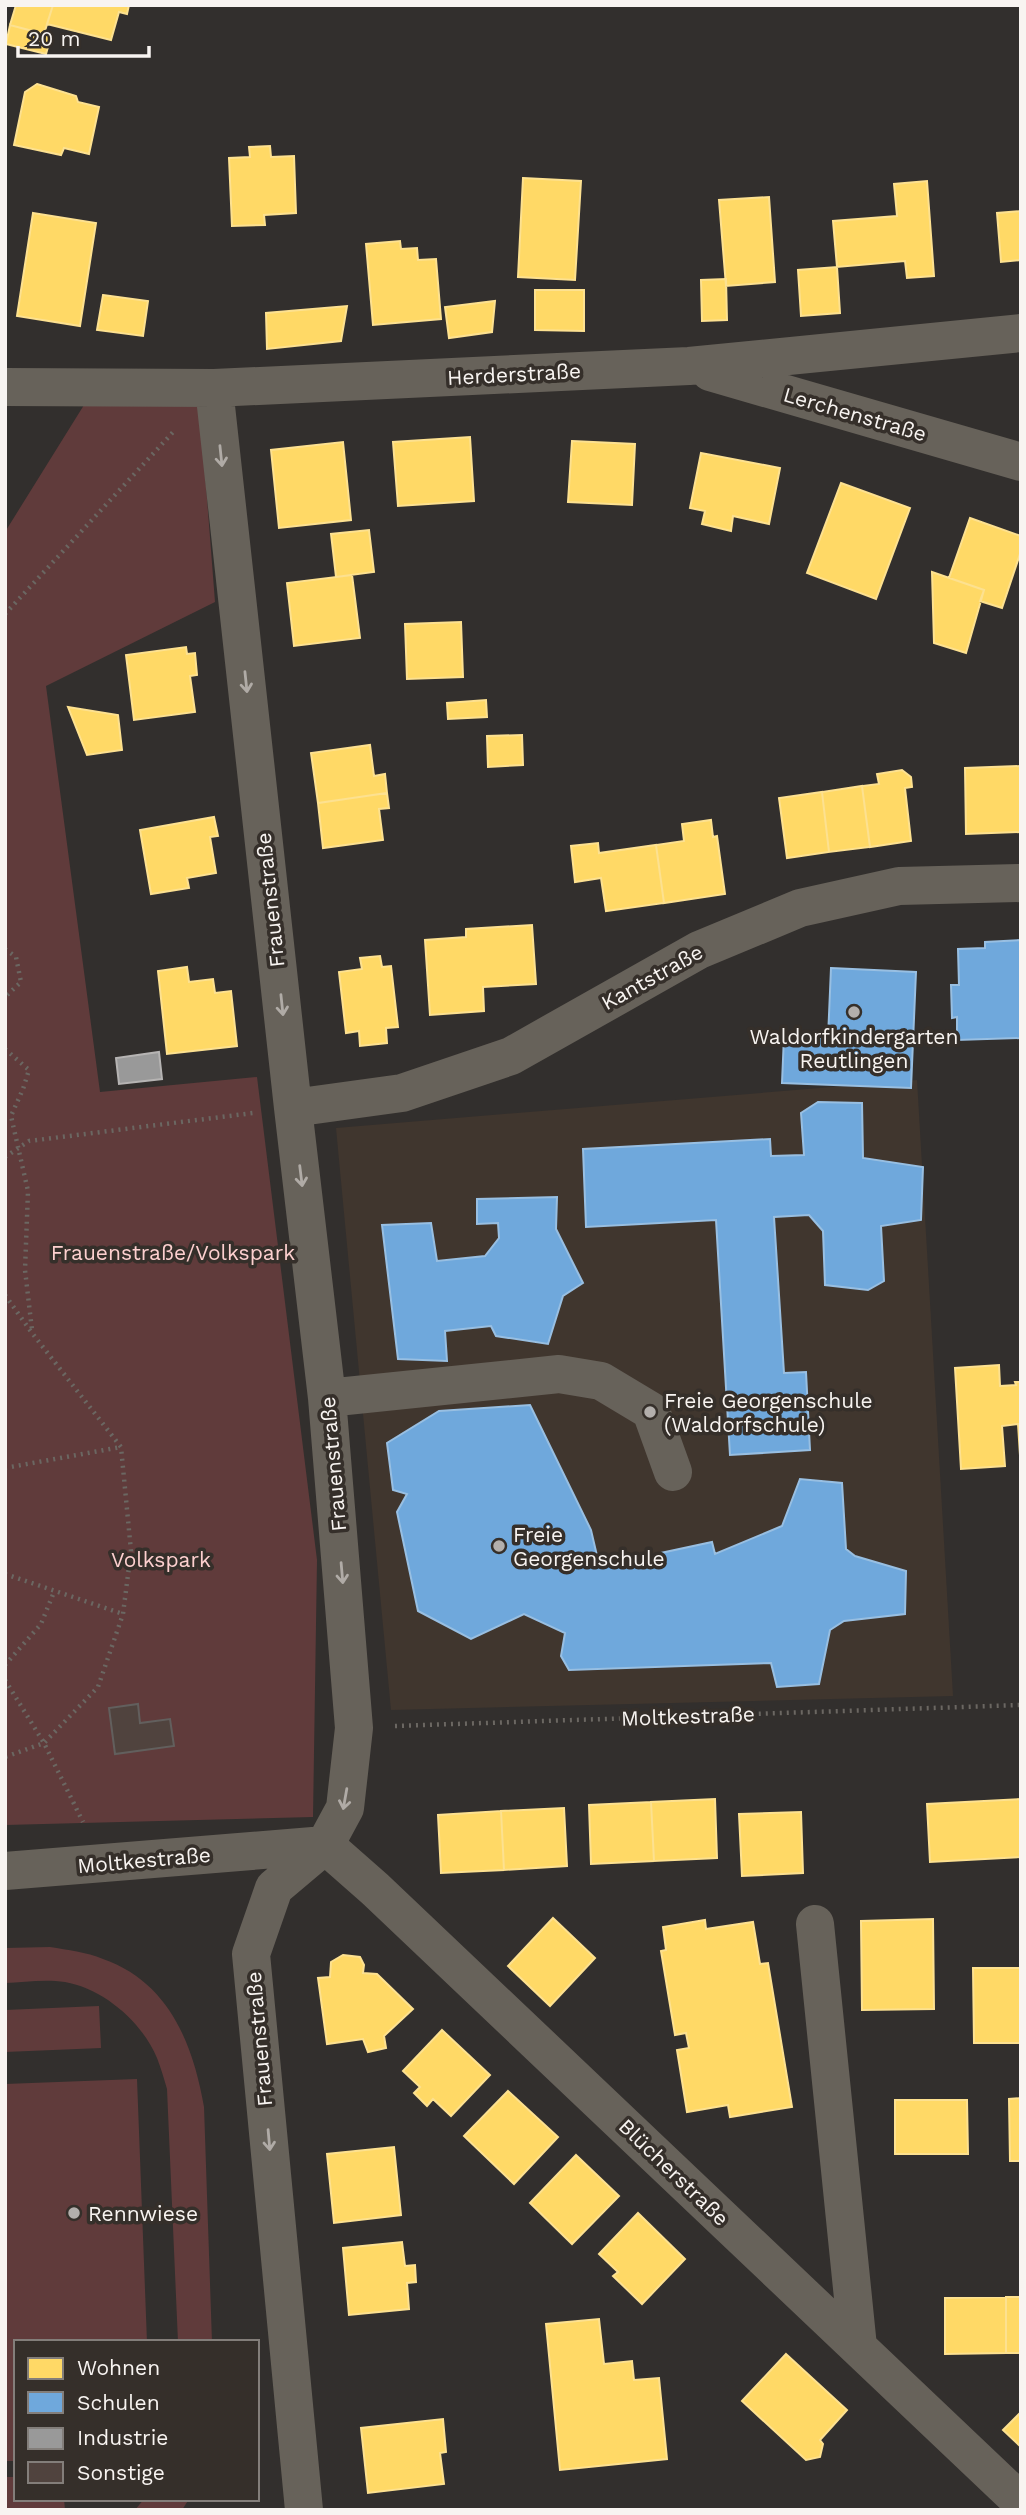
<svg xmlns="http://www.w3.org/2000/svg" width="1026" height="2515" font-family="'Work Sans',sans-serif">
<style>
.built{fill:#40362e}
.green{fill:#603b3b}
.homes{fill:#ffd966;stroke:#fde190;stroke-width:2}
.schools{fill:#6fa8dc;stroke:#98bfe2;stroke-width:2}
.industry{fill:#999;stroke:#b6b4b3;stroke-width:2}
.building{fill:#50433e;stroke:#625f5d;stroke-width:2}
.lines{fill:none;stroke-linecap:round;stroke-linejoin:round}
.path{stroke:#6b6762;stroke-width:4.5;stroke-dasharray:2 5;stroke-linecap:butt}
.minor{stroke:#67625a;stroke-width:38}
.oneway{stroke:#b0aba6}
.poi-dot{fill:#b3afac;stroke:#352f2a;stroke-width:2.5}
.labels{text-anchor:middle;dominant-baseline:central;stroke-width:7;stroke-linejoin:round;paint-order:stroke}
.street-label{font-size:21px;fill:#f8f4f1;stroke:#352f2a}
.poi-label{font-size:21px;fill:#f8f4f1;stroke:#352f2a;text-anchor:start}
.park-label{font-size:21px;fill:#fdd0cf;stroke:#352f2a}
</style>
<rect width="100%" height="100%" fill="#322f2d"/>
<path class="built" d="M917,1080L953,1696L391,1710L336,1128Z"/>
<path class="green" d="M199,395L215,602L46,686L100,1092L257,1077L317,1560L313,1817L5,1825V532L84,405Z
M50,1947C68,1950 86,1952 103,1959C169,1982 193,2044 204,2107L212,2342H178L167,2089C164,2079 161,2068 157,2058C142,2022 104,1989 65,1982C46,1979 24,1982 5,1983V1948Z
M99,2006L101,2048L5,2052V2010Z
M137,2079L147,2342H16V2461H5V2084Z
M5,2477H16V2499H64L65,2510H5Z
M144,2499H189L182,2510H135Z"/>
<path class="homes" d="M16,5H53L44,34L10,25Z
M53,5H129L127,14L119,12L111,40L47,24Z
M10,25L51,36L46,54L6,44Z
M37,84L76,96L78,102L99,107L89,154L64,148L61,155L14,145L25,92Z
M270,146L271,157L294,156L296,213L264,215L265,225L232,226L229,158L250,157L249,147Z
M523,178L581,181L575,280L518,277Z
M927,181L934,276L907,278L905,261L837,267L833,221L897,216L894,184Z
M769,197L775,282L726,286L719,200Z
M1021,211V260L1001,262L997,213Z
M33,213L96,223L80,326L17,316Z
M400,241L401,249L417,248L418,260L436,259L441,319L373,325L366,244Z
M837,267L840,313L801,316L798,270Z
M726,279L727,320L702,321L701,280Z
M535,290H584V331L535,330Z
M103,295L148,301L143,336L97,330Z
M495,301L492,332L449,338L445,307Z
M347,306L341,341L267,349L266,313Z
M470,437L474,501L398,506L393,442Z
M572,441L635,444L632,505L568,502Z
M343,442L351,520L279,528L271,450Z
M701,453L780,468L769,524L733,516L731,531L702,524L705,511L690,508Z
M841,483L910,508L876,599L807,573Z
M970,518L1021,536V551L1002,608L980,601L984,590L949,578Z
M369,530L374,572L336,577L331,534Z
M932,572L984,590L966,653L934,643Z
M352,575L360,638L294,646L287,583Z
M461,622L463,677L407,679L405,624Z
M186,647L187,654L195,653L197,675L190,676L195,712L134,720L126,655Z
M486,700L487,717L448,719L447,703Z
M68,707L118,715L122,750L87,755Z
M522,735L523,765L488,767L487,736Z
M370,745L374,776L385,774L387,793L318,803L311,753Z
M1021,766V832L966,834L965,768Z
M902,770L911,777L912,787L905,788L911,841L870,847L862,786L879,784L877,774Z
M862,786L870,847L829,852L822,792Z
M822,792L829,852L787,858L779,798Z
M387,793L389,808L379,809L383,840L323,848L318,803Z
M214,817L218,836L210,837L216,873L187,878L189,888L151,894L140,830Z
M711,820L713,837L717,836L725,894L664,903L656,845L684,841L682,824Z
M598,843L599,853L656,845L664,903L606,911L601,878L575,882L571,846Z
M532,925L536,984L483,987L484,1011L430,1015L425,940L466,937V929Z
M380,956L382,967L391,966L398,1027L386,1028L387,1043L360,1046L359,1031L346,1033L339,972L362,969L360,958Z
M187,967L189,982L213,979L215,993L231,991L237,1046L167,1054L158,971Z
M999,1365L1000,1386L1016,1385L1015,1382H1021V1471L1018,1424L1002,1426L1005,1466L961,1469L955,1368Z
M715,1799L717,1858L654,1861L651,1802Z
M1021,1799V1857L930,1862L927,1804Z
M651,1802L654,1861L591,1864L589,1805Z
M564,1808L567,1866L504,1870L501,1811Z
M501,1811L504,1870L441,1873L438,1815Z
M801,1812L803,1873L742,1876L739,1814Z
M553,1918L595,1958L550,2006L508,1966Z
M933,1919L934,2009L862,2010L861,1921Z
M705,1920L706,1929L753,1922L760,1964L768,1963L792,2107L730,2117L728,2105L687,2112L677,2050L689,2048L686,2033L675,2035L661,1951L666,1950L663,1927Z
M343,1955L360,1957L364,1965L363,1973L377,1974L413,2009L384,2036L386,2048L368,2052L363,2039L327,2044L318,1978L330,1977L331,1962Z
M973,1968H1021V2043H974Z
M442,2030L490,2075L451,2116L433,2099L427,2106L414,2093L420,2087L403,2071Z
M508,2091L558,2137L514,2184L464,2136Z
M1021,2098V2161H1010L1009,2099Z
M895,2100H967L968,2154H895Z
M394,2147L401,2215L334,2223L327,2154Z
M576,2155L619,2196L572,2244L530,2203Z
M638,2213L685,2259L642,2304L613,2276L618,2272L599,2254Z
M402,2242L405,2266L415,2265L416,2282L407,2283L409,2309L349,2315L343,2248Z
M1006,2297V2353L945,2354V2298Z
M1006,2297H1021V2353H1006Z
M599,2319L604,2364L632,2361L634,2380L659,2378L667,2459L560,2470L546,2324Z
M786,2354L847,2410L820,2440L823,2444L820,2457L806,2460L742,2401Z
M1021,2412V2447L1003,2430Z
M443,2419L446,2452L440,2453L444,2484L368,2493L361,2428Z"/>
<path class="schools" d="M1021,940V1038L957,1040V1017L952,1018L951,985H959L958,949L985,948V942Z
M831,968L916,972L911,1088L782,1083L784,1036L828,1038Z
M818,1102L862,1103L863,1158L923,1167L921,1220L881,1226L884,1281L868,1290L825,1285L823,1231L809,1215L774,1217L784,1373L806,1372L810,1450L730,1455L716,1220L586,1227L583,1149L770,1139L771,1156L804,1155L801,1113Z
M557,1197L556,1229L583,1283L563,1296L548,1344L496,1336L491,1326L445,1331L447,1361L398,1359L382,1225L431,1223L437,1261L485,1256L499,1238L498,1223L477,1224V1199Z
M530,1405L591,1530L598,1560L640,1563L656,1554L712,1542L715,1554L782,1526L800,1479L842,1483L846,1549L855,1556L906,1571L905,1614L844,1621L830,1630L819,1684L777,1687L771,1663L569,1670L561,1656L565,1633L524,1614L471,1639L418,1611L397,1512L407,1494L393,1490L387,1443L439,1411Z"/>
<path class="industry" d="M159,1052L162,1079L119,1084L116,1058Z"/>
<path class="building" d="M138,1704L140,1723L170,1719L174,1746L115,1754L109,1708Z"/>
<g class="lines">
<path class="path" d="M5,614L175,430
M5,949L16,957L21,982L5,997
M5,1049L29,1070L23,1089L11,1116L28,1191L25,1270L32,1330
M5,1157L29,1141L253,1113
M5,1295L32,1333L121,1447L131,1551L123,1614L98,1687L44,1743L5,1757
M5,1468L121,1447
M5,1574L123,1614
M5,1665L41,1624L54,1592
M5,1680L44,1743L83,1822
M395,1726L1021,1705"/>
<path class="minor" d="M710,372L1021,462
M5,387L214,388L689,366L1021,333
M214,388L293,1108L327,1398L354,1728L345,1808L325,1845L274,1888L251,1954L304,2510
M293,1108L402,1093L511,1056L699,950L800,908L899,886L1021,883
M327,1398L559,1374L601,1381L651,1411L673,1472
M5,1871L325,1845L375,1889L1021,2502
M815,1924L858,2347"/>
</g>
<defs><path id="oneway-shaft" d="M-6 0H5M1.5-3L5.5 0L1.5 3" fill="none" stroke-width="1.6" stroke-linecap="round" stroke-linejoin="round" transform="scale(1.75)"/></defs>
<g class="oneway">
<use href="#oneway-shaft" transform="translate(221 456) rotate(84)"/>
<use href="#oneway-shaft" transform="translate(246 682) rotate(84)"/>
<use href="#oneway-shaft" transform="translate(282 1005) rotate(84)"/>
<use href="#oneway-shaft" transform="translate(301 1176) rotate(83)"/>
<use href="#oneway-shaft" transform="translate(342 1573) rotate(85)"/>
<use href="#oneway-shaft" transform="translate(345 1799) rotate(100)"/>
<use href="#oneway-shaft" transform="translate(269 2140) rotate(85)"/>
</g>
<g class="poi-dot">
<circle cx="854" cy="1012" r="7"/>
<circle cx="650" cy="1412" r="7"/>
<circle cx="499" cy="1546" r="7"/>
<circle cx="74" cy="2213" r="7"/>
</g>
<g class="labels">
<g class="street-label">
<text transform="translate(514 374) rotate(-3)">Herderstraße</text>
<text transform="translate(855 414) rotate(16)">Lerchenstraße</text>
<text transform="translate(270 900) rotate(-96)">Frauenstraße</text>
<text transform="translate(652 977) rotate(-29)">Kantstraße</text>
<text transform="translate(333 1464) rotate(-95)">Frauenstraße</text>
<text transform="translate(688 1716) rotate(-2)">Moltkestraße</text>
<text transform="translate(144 1860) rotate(-5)">Moltkestraße</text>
<text transform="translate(259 2039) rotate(-95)">Frauenstraße</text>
<text transform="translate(674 2172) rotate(44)">Blücherstraße</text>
</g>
<g class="poi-label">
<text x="854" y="1036" text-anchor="middle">Waldorfkindergarten<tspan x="854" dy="24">Reutlingen</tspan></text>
<text x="664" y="1400">Freie Georgenschule<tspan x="664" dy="24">(Waldorfschule)</tspan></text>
<text x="513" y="1534">Freie<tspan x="513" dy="24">Georgenschule</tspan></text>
<text x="88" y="2213">Rennwiese</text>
</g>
<g class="park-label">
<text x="173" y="1252">Frauenstraße/Volkspark</text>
<text x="161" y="1559">Volkspark</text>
</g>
</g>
<rect width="1026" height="2515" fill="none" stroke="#f8f4f1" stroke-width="14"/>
<rect x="14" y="2340" width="245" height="161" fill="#352f2a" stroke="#837e7a" stroke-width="2"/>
<rect x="28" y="2358" width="35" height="21" fill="#ffd966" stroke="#837e7a" stroke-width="2"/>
<text x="77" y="2375" font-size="21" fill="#f8f4f1">Wohnen</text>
<rect x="28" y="2392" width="35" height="21" fill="#6fa8dc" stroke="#837e7a" stroke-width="2"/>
<text x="77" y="2410" font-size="21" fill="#f8f4f1">Schulen</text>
<rect x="28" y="2428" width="35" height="21" fill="#999999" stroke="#837e7a" stroke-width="2"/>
<text x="77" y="2445" font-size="21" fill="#f8f4f1">Industrie</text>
<rect x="28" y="2462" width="35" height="21" fill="#50433e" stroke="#837e7a" stroke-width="2"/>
<text x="77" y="2480" font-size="21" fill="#f8f4f1">Sonstige</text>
<path d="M18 46v10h131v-10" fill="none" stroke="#f8f4f1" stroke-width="3.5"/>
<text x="28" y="46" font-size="21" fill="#f8f4f1" stroke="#352f2a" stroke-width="5" paint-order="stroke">20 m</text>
</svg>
